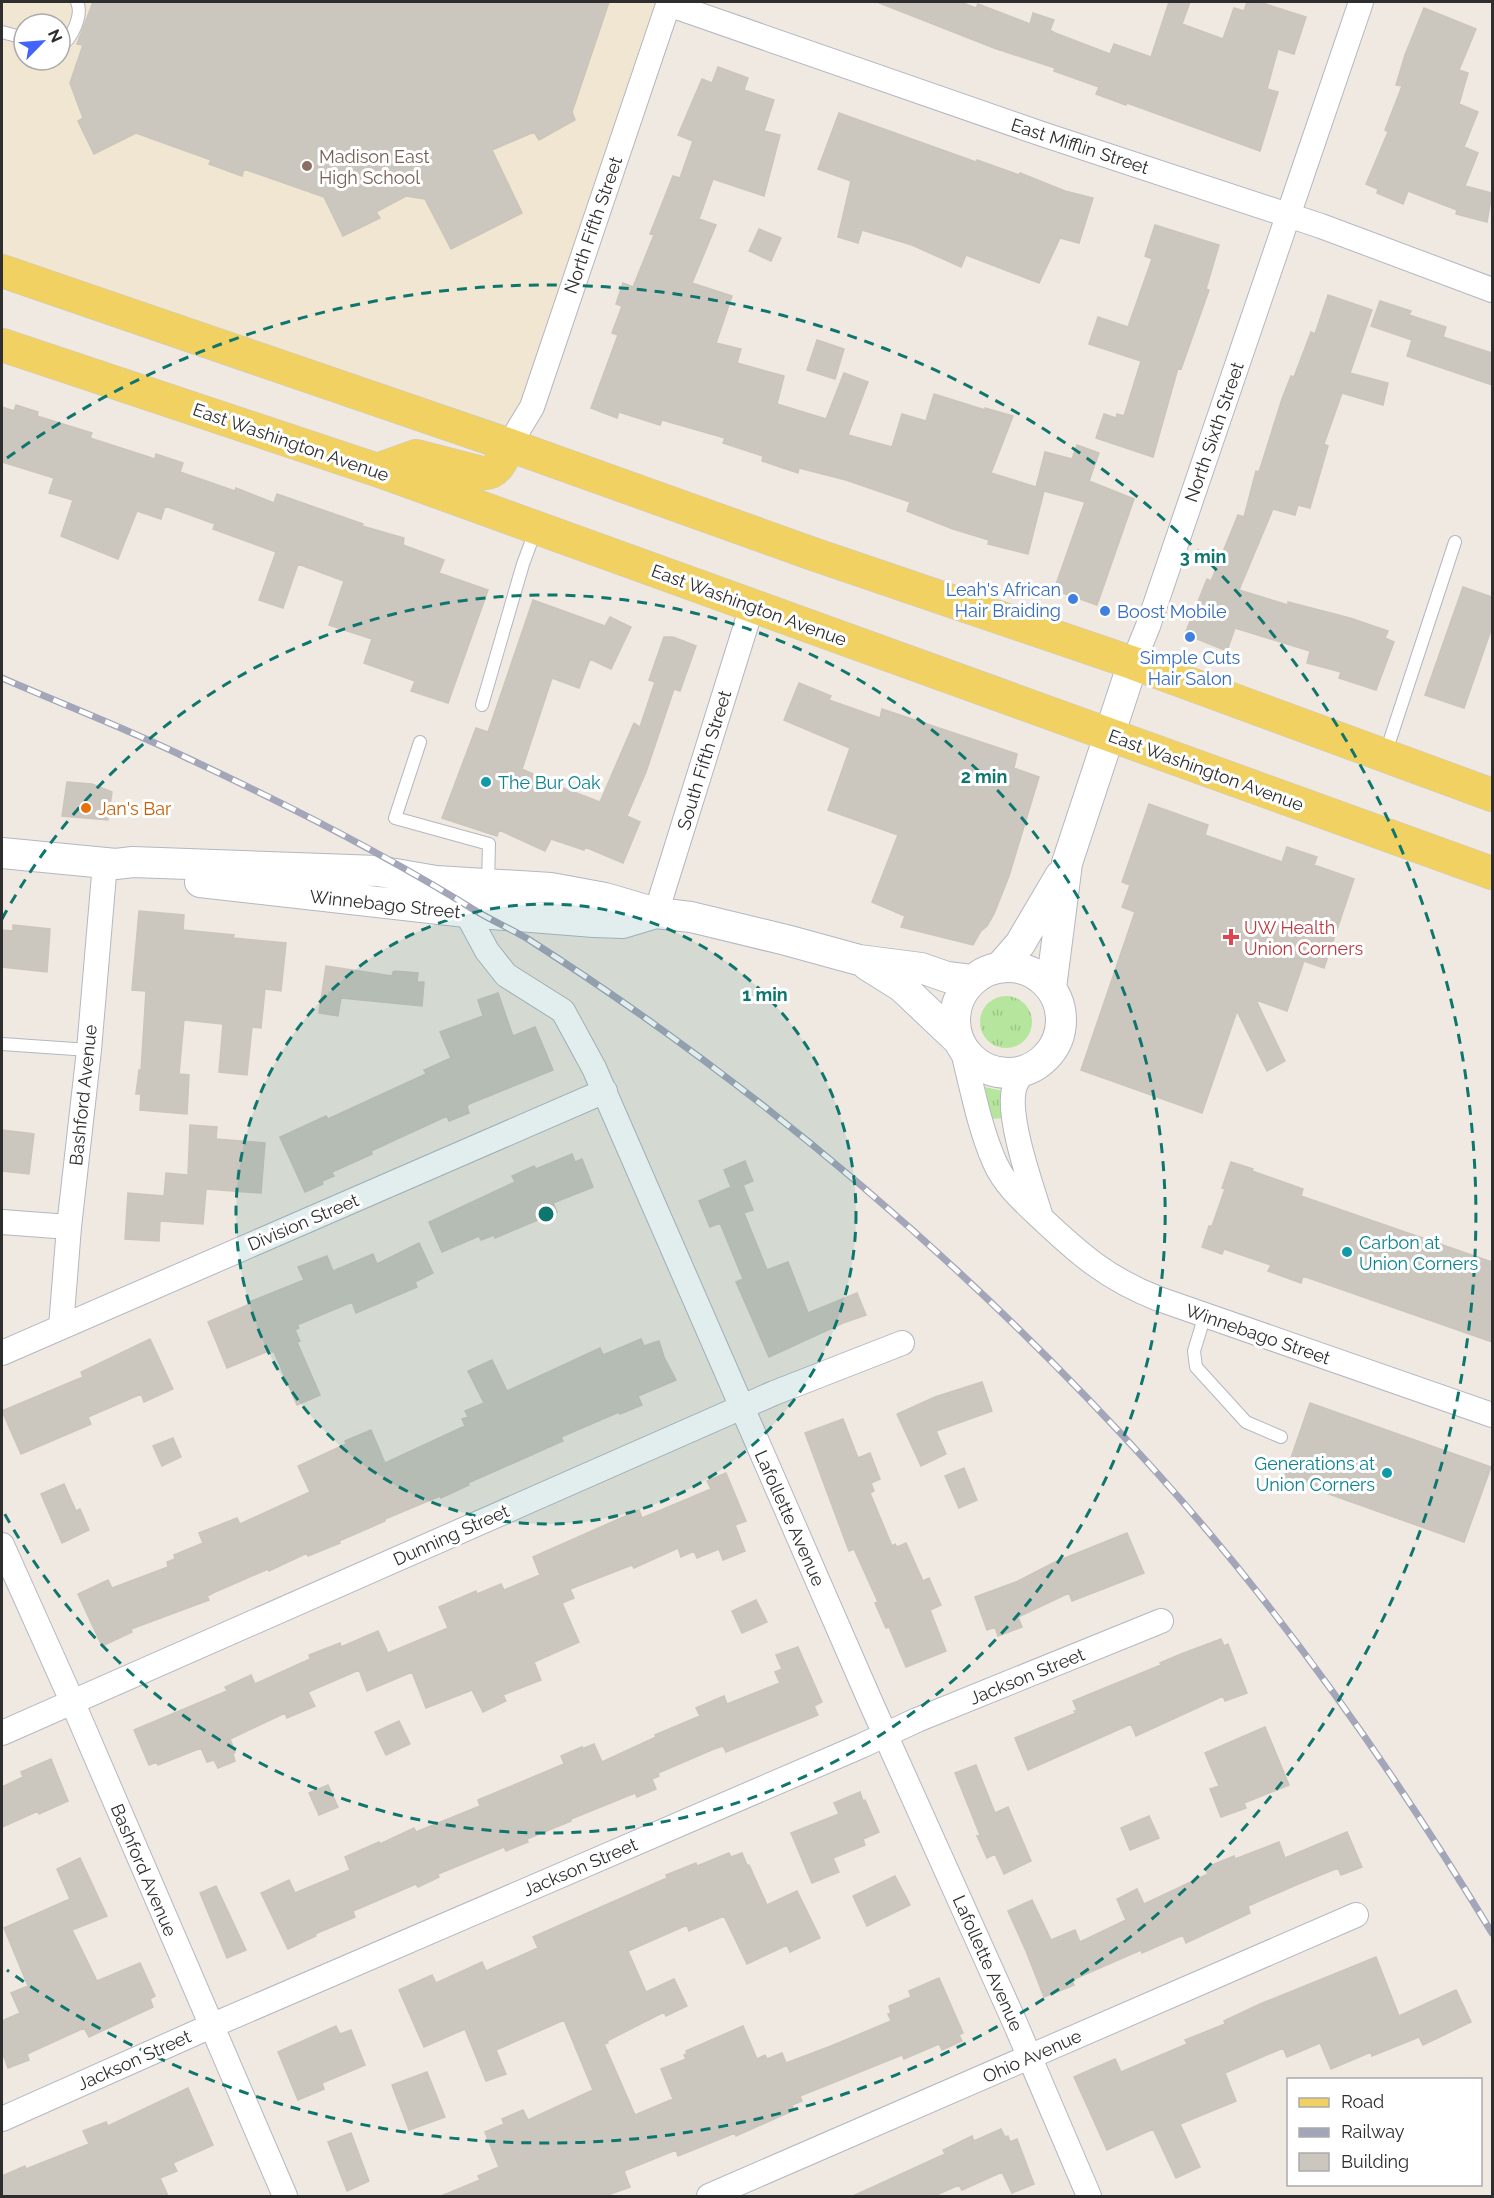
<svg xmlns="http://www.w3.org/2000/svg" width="1494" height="2198" font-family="Raleway,sans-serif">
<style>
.education{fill:#f0e6d1;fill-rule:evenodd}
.grass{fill:url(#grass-tufts)}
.building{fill:#cbc7bf;stroke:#cbc5ba;stroke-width:1.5}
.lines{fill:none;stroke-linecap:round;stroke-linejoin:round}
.service-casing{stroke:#b4b7c1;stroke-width:14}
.minor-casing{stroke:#b4b7c1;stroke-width:26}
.tertiary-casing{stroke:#b4b7c1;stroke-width:32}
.primary-casing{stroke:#c9c9c9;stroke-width:34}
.service{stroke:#fff;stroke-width:12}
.minor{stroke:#fff;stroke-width:24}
.tertiary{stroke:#fff;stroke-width:30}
.primary{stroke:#f2d163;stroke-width:33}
.rail-casing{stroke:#a3a6b8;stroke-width:7}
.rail{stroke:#fff;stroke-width:4.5;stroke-dasharray:14;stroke-linecap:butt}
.ring{fill:none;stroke:#0f766e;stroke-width:3;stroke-dasharray:10 8}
.education-dot{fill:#8d6e63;stroke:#fff;stroke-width:2}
.shop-dot{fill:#3f7fe0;stroke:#fff;stroke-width:2}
.culture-dot{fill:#0f9aa8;stroke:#fff;stroke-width:2}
.food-dot{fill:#e8710a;stroke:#fff;stroke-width:2}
.health-dot{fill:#e0444e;stroke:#fff;stroke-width:2}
.labels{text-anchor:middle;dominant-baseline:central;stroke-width:6;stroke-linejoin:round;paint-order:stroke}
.street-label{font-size:18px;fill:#2e2e2e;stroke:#fff}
.education-label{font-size:18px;fill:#785e54;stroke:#fff;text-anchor:start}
.shop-label{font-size:18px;fill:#366cbe;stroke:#fff;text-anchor:end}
.culture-label{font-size:18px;fill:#0d838f;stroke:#fff;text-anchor:start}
.food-label{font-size:18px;fill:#c56008;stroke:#fff;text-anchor:start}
.health-label{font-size:18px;fill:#be3a42;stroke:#fff;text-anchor:start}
.centre{fill:#0f766e;stroke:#fff;stroke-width:3}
.ring-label{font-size:18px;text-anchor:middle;font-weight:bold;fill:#0f766e;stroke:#fff;stroke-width:6;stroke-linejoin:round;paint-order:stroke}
</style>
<defs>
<pattern id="grass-tufts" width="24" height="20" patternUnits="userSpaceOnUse" patternTransform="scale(1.5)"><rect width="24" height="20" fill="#b6e59e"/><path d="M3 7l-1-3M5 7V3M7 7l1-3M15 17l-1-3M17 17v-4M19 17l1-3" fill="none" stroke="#9dc588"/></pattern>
</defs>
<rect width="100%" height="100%" fill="#efe9e1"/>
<path class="education" d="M2,2H669L509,445L2,271ZM24,24H60V60H24Z"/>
<path class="grass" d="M980 1022a26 26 0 1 1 52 0a26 26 0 1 1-52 0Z
M985,1087L1003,1091L1004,1118L991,1119Z"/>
<path class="building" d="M93,2H609L572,112L575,120L539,140L534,132L492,150L522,213L451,249L425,199L406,196L376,212L380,218L343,236L324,197L244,169L242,176L209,164L211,160L136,133L94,154L78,121L83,118L70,83L83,45L77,44Z
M877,2H960L976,8L978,4L1030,24L1033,13L1054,20L1050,30L1055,33L1110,54L1114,44L1151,57L1169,2H1190L1182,24L1223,39L1234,8L1244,11L1247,2H1259L1306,17L1294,54L1278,49L1267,89L1278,92L1260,151L1127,103L1126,105L1096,94L1099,87L1054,71L1055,68L994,48Z
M1424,8L1476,29L1459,70L1468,73L1459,104L1478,112L1464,147L1478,153L1465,186L1492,193L1487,222L1456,214L1457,210L1408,191L1403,204L1377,193L1378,189L1366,184L1388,132L1385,130L1402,86L1396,85L1405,55Z
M718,67L748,78L744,90L774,100L764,131L780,135L764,196L713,179L699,219L716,225L692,283L732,296L716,343L741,349L737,363L784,376L777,404L826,419L844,373L868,382L848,435L892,447L902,414L926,421L934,394L985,410V408L1013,416L991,473L1036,487L1045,452L1072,459L1077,445L1099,453L1089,481L1134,499L1097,605L1054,590L1085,502L1044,491L1028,554L988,544L989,540L953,529L907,511L910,502L846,480L799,468L798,473L762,461L763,456L723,443L725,438L662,420L660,425L619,412L617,418L591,408L618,335L612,333L622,306L616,304L623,283L633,287L654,235L650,234L673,176L680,178L693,141L678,135L702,79L712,83Z
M839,113L976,162L977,160L1019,175L1020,173L1065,191L1093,198L1079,243L1060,238L1039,283L966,255L961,267L912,245L862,230L858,243L838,237L851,181L818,169Z
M1155,225L1219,245L1206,289L1209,290L1181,369L1178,368L1153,457L1096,438L1104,414L1116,418L1117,414L1124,416L1141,361L1089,344L1098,317L1128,327L1152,259L1145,256Z
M759,229L781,238L771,261L749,251Z
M1328,295L1372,310L1350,373L1388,383L1383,405L1342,393L1324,444L1328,446L1310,508L1298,505L1295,515L1273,509L1239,590L1288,605V602L1350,618L1388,631L1385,638L1394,642L1376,690L1339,678L1341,672L1307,663L1310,651L1235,628L1227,651L1185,634L1207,579L1211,581L1238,515L1244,517L1256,471L1259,472L1282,399L1291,376L1294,377L1311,332L1315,334Z
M1380,301L1411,311L1409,315L1446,327L1443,337L1492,353V385L1407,356L1412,340L1371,326Z
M817,340L844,349L835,379L807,370Z
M16,405L38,412L37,416L92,433L90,438L155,459L156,454L183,463L180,472L235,491L236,488L274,503L277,494L363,524L362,526L404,538L403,545L444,560L439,573L488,590L448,703L411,691L415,681L364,663L372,639L329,625L344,581L298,564L283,608L259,600L276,552L213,529L215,524L165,506L161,519L137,511L118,559L61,536L73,500L49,493L54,478L2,462V407L14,411Z
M1463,587L1492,597V627L1464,708L1425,695Z
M533,600L605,626L610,617L631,627L611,669L590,659L579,688L552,678L522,769L563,788L600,802L634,723L640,727L655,682L649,680L664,637H673L696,646L680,691L674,689L646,772L627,816L640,822L623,863L585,847L584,850L551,839L545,851L499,830L497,836L442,818L476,728L488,732Z
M799,683L831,696L829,700L880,718L882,709L1017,754L1014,768L1039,777L1009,876L994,914L987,926L981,931L973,945L901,927L905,916L872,902L898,835L828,810L850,748L784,720Z
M67,782L92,784L112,792L108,820L62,816Z
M1149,804L1208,825L1205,835L1282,862L1287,847L1317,857L1314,865L1354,879L1324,968L1304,961L1287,1011L1256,1000L1285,1061L1267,1071L1237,1011L1202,1113L1081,1070L1135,912L1122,907L1130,885L1122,882Z
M139,911L184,915L183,930L234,935L233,938L286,943L281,991L265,989L261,1028L252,1027L247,1075L219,1072L223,1024L184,1020L179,1074L189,1075L187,1114L140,1110L141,1094H136L139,1070L141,1071L146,991L132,990Z
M13,925L50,929L47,972L2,967V930L13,931Z
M326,966L392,976L393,972L395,971L418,973L417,982H424L422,1006L341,998L338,1016L319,1013Z
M498,993L513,1036L535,1027L553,1070L469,1104L467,1106L469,1113L449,1121L447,1116L371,1151L372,1154L332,1172L334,1176L322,1181L323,1184L305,1192L280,1137L326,1116L328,1119L426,1074L424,1070L451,1058L440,1032L483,1016L478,1000Z
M190,1125L217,1127L216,1139L265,1143L261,1193L206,1189L203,1224L160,1221L159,1241L125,1239L128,1193L164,1196L166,1173L188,1175Z
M2,1130L34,1134L29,1174L2,1171Z
M572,1154L575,1162L582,1159L593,1187L553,1203L557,1212L495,1238L494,1235L481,1240L479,1236L442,1252L429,1222L515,1182L512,1176L534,1166L536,1169Z
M745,1161L753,1181L743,1185L753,1210L744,1213L767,1270L788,1262L808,1313L857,1293L866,1315L843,1323L769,1357L736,1282L743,1279L720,1223L710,1227L699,1201L731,1187L724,1170Z
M1231,1162L1253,1169L1252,1171L1303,1189L1301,1196L1492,1262V1342L1303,1276L1301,1283L1268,1271L1271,1265L1224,1249L1222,1254L1202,1247L1209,1226H1212L1225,1189L1222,1188Z
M419,1243L433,1273L415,1282L417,1287L356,1313L352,1302L297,1325L299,1328L295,1330L300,1341L297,1342L320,1395L297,1405L274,1352H272L271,1350L227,1368L208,1322L250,1304L249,1302L304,1280L298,1267L327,1256L333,1271L373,1254L377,1264Z
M150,1339L173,1389L144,1402L141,1394L88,1417L91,1424L21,1454L2,1411L83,1377L81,1372Z
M641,1339L644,1346L659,1341L664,1357L676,1380L638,1396L642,1405L620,1414L619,1412L561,1437L563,1441L468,1483L469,1485L441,1498L440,1496L385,1519V1521L339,1541L340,1543L308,1556L307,1553L269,1571L268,1569L215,1592L207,1596L209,1600L131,1629L132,1632L102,1646L78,1594L108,1580L112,1588L168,1567L167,1562L175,1559L174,1555L203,1543L199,1533L237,1518L240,1524L310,1492L298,1466L346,1444L345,1441L371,1430L385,1463L465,1426L462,1419L468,1417L465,1411L484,1403L468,1371L492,1360L507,1391L600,1348L603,1355Z
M982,1382L992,1411L936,1431L946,1454L921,1466L897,1414L935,1397Z
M1310,1403L1491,1467L1464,1542L1284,1478Z
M843,1419L858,1458L870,1453L880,1479L871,1483L874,1491L870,1493L892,1546L895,1544L897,1547L906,1543L923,1581L929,1578L941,1605L930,1610L946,1651L906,1667L889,1627L886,1628L875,1603L878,1602L854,1549L849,1551L805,1433Z
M173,1438L181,1457L162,1466L153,1446Z
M964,1468L977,1500L959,1508L945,1476Z
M726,1473L746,1521L735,1525L745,1551L723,1560L719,1549L697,1558L694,1551L681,1557L678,1548L634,1568L632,1565L570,1589L574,1598L562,1603L579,1642L534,1662L541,1680L503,1695L506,1701L483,1712L472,1690L426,1708L412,1672L367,1691L359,1670L308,1692L315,1706L287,1718L285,1713L230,1739L235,1752L233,1754L235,1761L218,1768L214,1760L207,1762L201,1748L158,1765L157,1762L149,1765L134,1730L227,1691L225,1687L251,1675L255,1684L310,1659L309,1655L340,1643L341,1647L378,1631L388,1653L448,1628L439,1607L476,1591L477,1594L501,1584L504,1590L540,1575L533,1557L639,1510L642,1518L711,1489L707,1481Z
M64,1484L76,1511L80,1509L89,1530L62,1543L41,1494Z
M1127,1533L1144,1573L1072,1601L1069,1593L1018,1617L1022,1627L998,1636L995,1627L987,1630L975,1597L1016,1582L1055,1562Z
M756,1600L767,1622L742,1633L732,1611Z
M1221,1639L1224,1646L1228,1644L1247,1693L1225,1701L1223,1696L1136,1736L1131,1724L1028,1770L1015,1738L1076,1713L1074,1711L1077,1710L1073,1701L1161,1665L1160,1663L1181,1654Z
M798,1647L822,1702L814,1706L818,1715L726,1752L723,1746L714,1749L658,1773L659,1776L652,1779L656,1789L637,1797L635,1793L571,1819V1821L527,1839L528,1842L506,1851L504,1847L438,1874L439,1877L418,1887L416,1884L353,1911L355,1917L315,1934L316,1936L288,1949L261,1893L289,1880L295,1893L350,1870L345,1857L379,1842L380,1844L414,1828L416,1832L480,1806L478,1800L564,1764L561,1756L582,1747V1749L594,1744L602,1762L656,1737L655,1735L700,1716L696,1708L724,1696L727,1704L780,1683L775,1672L782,1669L776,1655Z
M399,1721L410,1744L386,1755L375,1732Z
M1265,1727L1289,1785L1244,1803L1246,1808L1221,1817L1210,1789L1219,1786L1205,1753Z
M51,1759L68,1801L39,1814L38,1811L2,1827V1787L23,1777L21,1772Z
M976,1765L995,1813L1008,1807L1031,1861L1004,1874L995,1854L987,1858L977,1836L980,1835L955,1773Z
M328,1785L338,1807L319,1815L309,1793Z
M860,1792L863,1801L865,1800L879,1832L863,1839L865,1845L833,1858L839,1872L812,1883L791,1833L839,1814L834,1803Z
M1149,1816L1159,1838L1130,1850L1121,1828Z
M1347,1832L1362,1867L1341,1875L1338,1868L1296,1885L1248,1906L1250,1913L1186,1943L1183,1935L1142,1953L1141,1950L1072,1980L1074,1985L1044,1997L1026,1951L1008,1911L1032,1900L1051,1940L1075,1930L1080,1942L1126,1920L1117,1899L1137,1889L1144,1904L1208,1874L1205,1868L1234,1856L1235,1859L1279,1842L1285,1858Z
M729,1853L731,1857L742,1853L747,1865H749L767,1905L797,1891L820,1938L790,1952L787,1945L747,1964L724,1916L689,1931L687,1925L628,1951L646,1992L674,1979L687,2006L666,2016L664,2012L607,2041L608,2043L604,2044L635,2115L673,2099L661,2069L686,2059L684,2055L687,2054L686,2051L743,2026L757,2059L765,2055L767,2059L782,2053L786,2063L831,2046L891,2021L888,2014L891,2013L889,2006L911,1997L909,1991L939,1978L963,2033L959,2035L962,2041L942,2050L939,2044L904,2059L902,2055L800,2096L802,2101L792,2105L794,2110L736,2136L735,2133L678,2156L676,2150L624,2171L630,2187L605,2196H441L480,2180L478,2176L499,2167L485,2132L504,2124L502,2119L523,2110L528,2120L593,2090L564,2020L496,2050L506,2074L486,2081L465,2029L424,2047L399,1990L432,1975L436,1983L482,1962L486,1971L538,1948L533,1937L667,1878L666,1875L696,1863L697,1866Z
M80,1858L107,1916L72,1930L97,1981L140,1963L155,1996L150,1999L153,2007L89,2037L84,2028L27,2054L29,2060L8,2068L2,2051V2021L20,2013L11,1993L28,1986L4,1928L70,1899L57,1869Z
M895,1876L910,1905L867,1926L853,1896Z
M216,1886L246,1950L227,1958L200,1893Z
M1376,1957L1399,2016L1456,1990L1471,2022L1423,2045L1419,2037L1372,2056L1371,2052L1331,2069L1320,2043L1287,2057L1283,2048L1225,2073L1236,2101L1180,2124L1200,2167L1176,2178L1153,2129L1107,2150L1074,2077L1115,2059L1121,2072L1187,2044L1185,2040L1225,2024L1224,2021L1260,2004Z
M336,2026L340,2034L351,2030L365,2065L322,2083L324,2089L298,2100L278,2052Z
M427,2072L445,2117L409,2130L392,2085Z
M188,2088L213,2145L173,2163L177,2171L160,2178L168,2196H2V2176L25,2166L26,2169L89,2144L83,2131L106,2122L108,2126Z
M1001,2129L1005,2137L1008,2136L1010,2142L1017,2139L1034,2184L1012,2193L1002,2172L962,2190L959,2185L934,2196H853L945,2154L943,2150L972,2136L974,2141Z
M351,2133L369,2181L347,2191L328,2142Z"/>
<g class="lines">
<g class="service-casing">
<path id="service" d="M2,32L24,38
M60,46C72,40 83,14 77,2
M482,705L523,564L536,529
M420,742L395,818L489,844L488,883
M1385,755L1455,542
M2,1044L89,1050
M1205,1315L1194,1351L1196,1367L1246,1422L1281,1437"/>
</g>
<g class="minor-casing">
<path id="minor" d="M668,4L1042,134L1321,226L1492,290
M509,445L532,407L669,2
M1133,663L1148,626L1361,2
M457,902L466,912L487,951L506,975L563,1011L594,1068L871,1703L1015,2023L1089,2196
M656,913L752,606
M962,1048C972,1086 979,1127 995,1163C1005,1185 1022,1200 1039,1216C1078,1253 1107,1279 1159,1299L1492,1415
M1023,1072C1020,1077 1015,1083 1014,1089C1007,1118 1031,1185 1040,1214
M2,1222L69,1227
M61,1327L69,1227L89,1050L105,863
M2,1353L605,1091
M2,1545L72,1701L285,2196
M2,1733L774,1393L902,1343
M2,2119L211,2026L861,1746L917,1720L1161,1621
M709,2196L1356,1915"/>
</g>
<g class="tertiary-casing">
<path id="tertiary" d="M2,853L116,864L133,862L378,871L436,881L551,888L605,898L656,913L691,917L786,940L859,960L921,968L947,977L972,980
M200,882L466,912L594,922L623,923L653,914
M867,965L902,987L959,1041
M955 1020a53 53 0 1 1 106 0a53 53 0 1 1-106 0Z
M1000,967L1020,944L1060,876
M1051,988L1067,863L1133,663"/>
</g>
<g class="primary-casing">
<path id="primary" d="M2,271L509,445L813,554L1133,663L1492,795
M2,345L377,470L1492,873
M377,470L416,456L482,473C498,475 503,457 509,445"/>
</g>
<use href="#service" class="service"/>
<use href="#minor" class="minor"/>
<use href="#tertiary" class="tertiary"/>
<use href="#primary" class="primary"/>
<g class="rail-casing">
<path id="rail" d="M2,678C62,704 125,728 185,757C284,803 383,853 476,911C493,921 511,929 528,939C761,1088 973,1269 1158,1474C1283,1613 1395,1773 1492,1933"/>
</g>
<use href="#rail" class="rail"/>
</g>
<circle cx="546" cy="1214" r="310" fill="#0f766e" fill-opacity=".12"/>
<g class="ring">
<circle cx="546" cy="1214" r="310"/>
<path d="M2 919A619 619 0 1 1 2 1509"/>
<path d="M7 458A929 929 0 1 1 7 1970"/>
</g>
<circle class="education-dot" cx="307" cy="166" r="6"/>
<g class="shop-dot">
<circle cx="1073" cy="599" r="6"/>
<circle cx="1105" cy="611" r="6"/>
<circle cx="1190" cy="637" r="6"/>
</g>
<g class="culture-dot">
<circle cx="486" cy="782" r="6"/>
<circle cx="1347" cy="1252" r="6"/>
<circle cx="1387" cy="1473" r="6"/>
</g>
<circle class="food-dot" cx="86" cy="808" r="6"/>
<path class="health-dot" d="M1228 928h6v6h6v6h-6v6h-6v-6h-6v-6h6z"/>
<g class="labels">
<g class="street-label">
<text transform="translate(1080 146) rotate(18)">East Mifflin Street</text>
<text transform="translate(593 225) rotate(-71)">North Fifth Street</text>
<text transform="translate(1214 432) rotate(-71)">North Sixth Street</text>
<text transform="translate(291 442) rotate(19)">East Washington Avenue</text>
<text transform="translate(749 605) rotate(20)">East Washington Avenue</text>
<text transform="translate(704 760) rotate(-73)">South Fifth Street</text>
<text transform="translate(1206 770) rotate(20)">East Washington Avenue</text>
<text transform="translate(385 904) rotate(6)">Winnebago Street</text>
<text transform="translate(83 1095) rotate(-84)">Bashford Avenue</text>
<text transform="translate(303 1222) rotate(-23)">Division Street</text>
<text transform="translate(1258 1334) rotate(19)">Winnebago Street</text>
<text transform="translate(790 1518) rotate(66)">Lafollette Avenue</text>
<text transform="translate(451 1535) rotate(-24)">Dunning Street</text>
<text transform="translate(1027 1676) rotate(-22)">Jackson Street</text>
<text transform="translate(580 1867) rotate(-23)">Jackson Street</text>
<text transform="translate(144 1870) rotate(67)">Bashford Avenue</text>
<text transform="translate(988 1963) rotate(66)">Lafollette Avenue</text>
<text transform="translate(1032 2056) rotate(-24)">Ohio Avenue</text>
<text transform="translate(134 2060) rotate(-24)">Jackson Street</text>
</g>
<g class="education-label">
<text x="319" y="156">Madison East<tspan x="319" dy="21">High School</tspan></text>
</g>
<g class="shop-label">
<text x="1061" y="589">Leah's African<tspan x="1061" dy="21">Hair Braiding</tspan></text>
<text x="1117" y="611" text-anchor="start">Boost Mobile</text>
<text x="1190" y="657" text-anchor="middle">Simple Cuts<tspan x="1190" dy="21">Hair Salon</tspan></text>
</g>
<g class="culture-label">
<text x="498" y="782">The Bur Oak</text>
<text x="1359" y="1242">Carbon at<tspan x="1359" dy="21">Union Corners</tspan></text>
<text x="1375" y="1463" text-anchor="end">Generations at<tspan x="1375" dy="21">Union Corners</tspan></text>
</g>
<g class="food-label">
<text x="98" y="808">Jan's Bar</text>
</g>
<g class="health-label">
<text x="1244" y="927">UW Health<tspan x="1244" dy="21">Union Corners</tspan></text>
</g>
</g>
<circle cx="546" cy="1214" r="9" class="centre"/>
<g class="ring-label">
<text x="1203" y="563">3 min</text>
<text x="984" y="783">2 min</text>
<text x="765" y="1001">1 min</text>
</g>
<rect width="1494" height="2198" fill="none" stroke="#2e2e2e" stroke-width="6"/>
<rect x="1287" y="2078" width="195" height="108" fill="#ffffff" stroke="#ababab" stroke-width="1.5"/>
<rect x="1299" y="2098" width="30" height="9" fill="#f2d163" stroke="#ababab" stroke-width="1.5"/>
<text x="1341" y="2108" font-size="18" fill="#2e2e2e">Road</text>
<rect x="1299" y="2128" width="30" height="9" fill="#a3a6b8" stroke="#ababab" stroke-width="1.5"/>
<text x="1341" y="2138" font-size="18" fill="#2e2e2e">Railway</text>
<rect x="1299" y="2153" width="30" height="18" fill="#cbc7bf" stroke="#ababab" stroke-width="1.5"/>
<text x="1341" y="2168" font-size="18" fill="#2e2e2e">Building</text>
<g transform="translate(42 42) rotate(65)"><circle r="28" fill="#ffffff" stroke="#ababab" stroke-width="1.5"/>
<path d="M0-4.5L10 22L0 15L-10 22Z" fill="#4264fb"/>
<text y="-9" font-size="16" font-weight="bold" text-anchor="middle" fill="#2e2e2e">N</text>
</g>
</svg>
